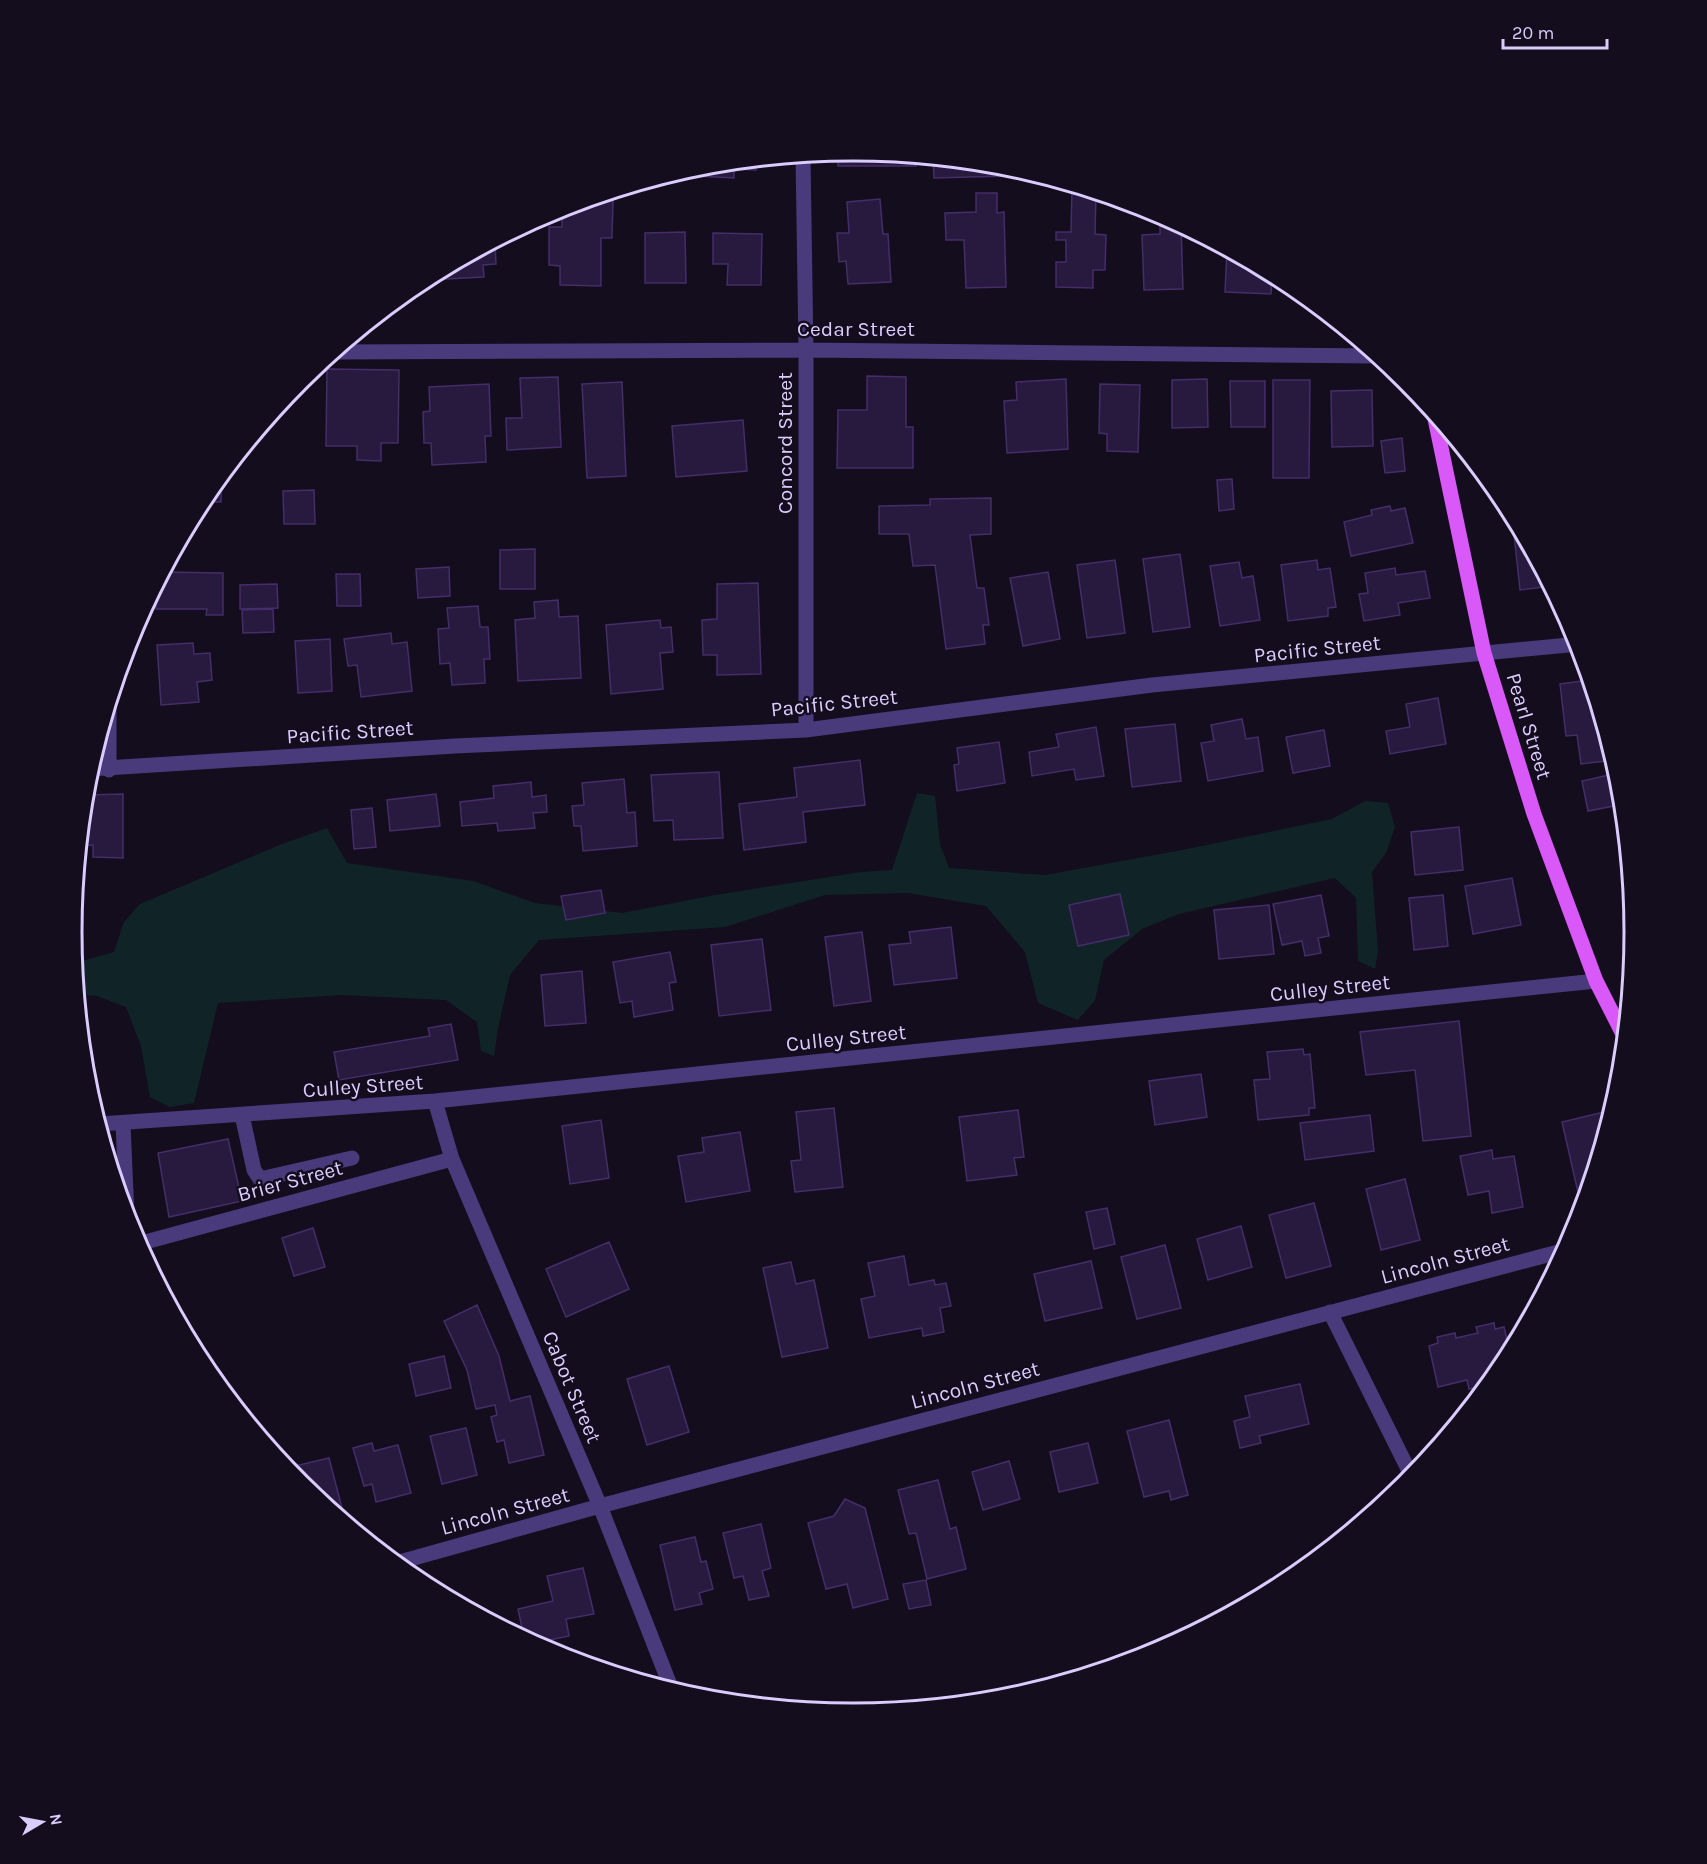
<svg xmlns="http://www.w3.org/2000/svg" width="1707" height="1864" font-family="Karla,sans-serif">
<style>
.green{fill:#102428}
.building{fill:#281a3e;stroke:#442d69;stroke-width:1.5}
.lines{fill:none;stroke-linecap:round;stroke-linejoin:round}
.minor{stroke:#483a7b;stroke-width:15}
.major{stroke:#d958f8;stroke-width:15}
.labels{text-anchor:middle;dominant-baseline:central;stroke-width:5;stroke-linejoin:round;paint-order:stroke}
.street-label{font-size:21px;fill:#daccfd;stroke:#130d1e}
.rim{fill:none;stroke:#daccfd;stroke-width:3}
</style>
<rect width="100%" height="100%" fill="#130d1e"/>
<path class="green" d="M917,793L935,796L940,844L949,868L1045,875L1182,850L1332,819L1365,801L1388,803L1395,827L1386,853L1372,872L1378,952L1375,969L1358,961L1356,898L1335,878L1179,914L1142,929L1104,960L1095,1000L1078,1020L1038,1003L1025,952L986,906L908,893L825,895L725,927L539,940L510,975L498,1028L494,1056L481,1051L477,1022L446,1000L341,995L218,1003L194,1103L170,1107L150,1097L141,1046L126,1007L97,996L78,995L74,955L78,962L114,952L124,922L140,904L282,844L327,828L347,863L473,881L535,903L622,913L715,895L861,872L892,870Z"/>
<path class="building" d="M854,151L916,157V166H838V152Z
M933,158L1006,166L1007,176L934,178Z
M756,160V170L734,169V178L696,176V167L701,165Z
M1017,169L1038,175L1017,176Z
M1072,188L1096,193L1095,234L1106,235L1105,270H1093V288L1056,287V262H1066V240H1056V232H1071Z
M976,193H997V213L1004,212L1006,287L966,288L964,240H946L945,213L976,212Z
M880,199L883,234H888L891,282L848,284L846,261L839,262L837,233H849L847,202Z
M585,201H613L612,238H601V286L560,285V266L549,265V227H562V208Z
M1160,214L1181,225L1183,289L1144,290L1142,235L1160,234Z
M685,232L686,283H645V233Z
M713,233L762,234L761,285H727L728,264H713Z
M495,242L496,264L483,265L484,277L446,279V268Z
M1227,250L1272,274L1271,294L1225,292Z
M327,369L399,370L398,443H381V461L357,460V446H326Z
M867,376L906,377V427H913V468H837L838,410H867Z
M558,377L561,447L507,450L506,418H522L520,378Z
M1066,379L1068,449L1007,453L1004,401L1017,400L1016,382Z
M1207,379L1208,427L1172,428V380Z
M1273,380H1310L1309,478H1273Z
M1230,381H1265V427H1231Z
M622,382L626,476L587,478L582,384Z
M489,384L491,436H485L486,462L432,465L431,443H424L423,412L430,411L429,387Z
M1100,384L1140,385L1138,452L1107,451V434L1099,433Z
M1372,390L1373,446L1332,447L1331,391Z
M743,420L747,471L676,477L672,426Z
M1402,438L1405,471L1385,473L1381,441Z
M1232,479L1234,509L1219,511L1217,480Z
M213,486H221V502H201Z
M314,490L315,524H284L283,491Z
M991,498V534L970,535L977,588H984L989,625H983L985,644L946,649L935,565L913,566L909,534H879V506L930,505V499Z
M1390,506L1391,511L1405,508L1413,543L1351,556L1344,522L1372,515L1371,510Z
M1513,525H1518L1551,586L1520,590Z
M535,549V589H500V550Z
M1180,554L1190,627L1153,632L1143,559Z
M1115,560L1125,633L1087,638L1077,565Z
M1317,560L1318,570L1330,568L1336,607L1328,608V616L1288,621L1281,565Z
M1239,562L1242,578L1253,576L1260,620L1220,626L1210,566Z
M449,567L450,596L418,598L416,569Z
M1395,568L1396,575L1425,571L1430,598L1398,603L1400,615L1364,621L1359,594L1368,593L1365,573Z
M164,572L223,573V615H206L207,609H156V587Z
M1048,572L1060,639L1023,646L1010,578Z
M336,574H360L361,606H337Z
M758,583L761,674L717,675V655H703L702,620L717,619V584Z
M277,584L278,608L240,609V585Z
M558,600L559,617L578,616L581,678L518,681L515,620L535,618L534,602Z
M478,606L480,627H488L490,659H484L485,683L452,685L450,663L440,664L438,629L449,628L447,608Z
M273,609L274,632L243,633L242,610Z
M660,620L661,628L671,627L673,652L660,653L663,689L611,694L606,625Z
M391,633L392,644L407,642L412,691L361,697L357,665L348,666L344,639Z
M330,639L332,691L298,693L295,641Z
M193,643L194,654L210,653L212,680L197,682L199,702L161,705L157,645Z
M1590,680L1614,760L1581,764L1577,735L1566,736L1560,684Z
M1438,698L1446,744L1390,754L1386,731L1410,727L1406,704Z
M1242,719L1246,739L1258,737L1263,771L1208,781L1201,743L1214,741L1211,725Z
M1175,724L1181,781L1132,787L1125,729Z
M1096,727L1104,776L1076,780L1074,769L1032,776L1029,752L1059,747L1056,734Z
M1324,730L1330,766L1293,773L1286,737Z
M999,742L1005,783L957,791L954,765L959,764L957,748Z
M860,760L865,805L803,812L806,842L744,850L739,804L797,797L794,768Z
M719,772L723,838L674,840L673,820L654,821L651,775Z
M1618,773L1625,834L1620,835L1614,806L1588,811L1582,781Z
M624,779L627,813L635,812L637,846L583,851L581,826H574L572,806L584,805L582,783Z
M531,782L532,797L546,795L547,812L533,813L535,828L498,831L497,823L462,826L460,802L494,798L493,786Z
M123,794V858L93,857V845L81,846L86,795Z
M436,794L440,826L390,831L387,800Z
M372,808L376,847L354,849L351,810Z
M1459,827L1463,870L1415,875L1411,832Z
M1512,878L1521,925L1473,934L1465,886Z
M601,890L605,913L566,920L561,896Z
M1120,894L1129,935L1078,946L1069,905Z
M1321,895L1329,936L1318,938L1321,953L1305,956L1302,941L1282,945L1273,904Z
M1443,895L1448,946L1414,950L1409,898Z
M1269,905L1274,954L1219,959L1214,910Z
M1634,918L1635,932L1633,948L1627,920Z
M951,927L957,978L894,985L889,945L911,943L909,932Z
M862,932L871,1001L834,1006L825,937Z
M762,939L771,1010L719,1016L711,945Z
M670,952L676,982L669,983L673,1010L634,1017L632,1001L620,1003L613,962Z
M582,971L586,1023L545,1026L541,975Z
M1459,1021L1471,1136L1423,1141L1415,1070L1366,1075L1360,1032Z
M451,1024L458,1060L339,1080L334,1052L430,1036L428,1028Z
M1303,1049L1304,1055L1310,1054L1315,1108H1309V1115L1258,1120L1254,1080L1270,1079L1267,1052Z
M1201,1074L1207,1117L1155,1125L1149,1081Z
M834,1108L843,1187L795,1192L791,1161L801,1160L796,1112Z
M1018,1110L1024,1157L1014,1158L1017,1175L967,1181L959,1117Z
M1612,1110L1585,1200L1580,1201L1562,1122Z
M1370,1115L1374,1151L1305,1160L1300,1123Z
M601,1120L609,1178L570,1184L562,1126Z
M740,1132L750,1191L686,1202L678,1156L704,1152L702,1138Z
M228,1139L242,1201L169,1217L158,1153Z
M1492,1150L1493,1159L1514,1156L1523,1207L1492,1213L1489,1191L1468,1195L1460,1156Z
M1405,1179L1420,1240L1381,1250L1366,1189Z
M1314,1203L1331,1266L1286,1278L1269,1215Z
M1107,1208L1115,1244L1094,1249L1086,1212Z
M1241,1226L1252,1267L1208,1280L1197,1239Z
M313,1228L325,1267L294,1276L282,1238Z
M609,1242L629,1289L566,1317L546,1269Z
M1165,1245L1181,1308L1137,1319L1121,1257Z
M904,1256L909,1285L934,1280L935,1285L946,1283L951,1306L940,1308L944,1332L923,1336L922,1328L869,1338L861,1299L875,1296L868,1263Z
M1091,1261L1102,1308L1045,1321L1034,1274Z
M791,1262L796,1284L814,1280L828,1348L782,1357L763,1268Z
M477,1305L499,1356L510,1401L530,1396L544,1455L509,1463L504,1440L497,1442L491,1417L497,1415L495,1405L476,1409L467,1370L444,1321Z
M1494,1323L1495,1329L1504,1327L1510,1353L1500,1370L1489,1373L1491,1381L1488,1385L1469,1389L1467,1380L1438,1387L1429,1346L1438,1343L1437,1337L1455,1333L1456,1338L1478,1333L1476,1327Z
M444,1356L451,1388L416,1396L409,1364Z
M669,1366L689,1432L647,1445L627,1379Z
M1300,1384L1309,1424L1259,1436L1261,1443L1240,1448L1234,1421L1250,1417L1245,1396Z
M1169,1420L1188,1495L1171,1500L1169,1491L1144,1497L1127,1431Z
M466,1428L477,1475L442,1484L430,1436Z
M372,1443L374,1451L398,1445L411,1493L376,1502L372,1484L364,1486L353,1448Z
M1088,1443L1098,1483L1059,1492L1050,1452Z
M329,1458L343,1512L336,1513L296,1479L299,1478L295,1466Z
M1009,1461L1020,1499L983,1510L972,1472Z
M938,1480L950,1529L956,1527L966,1569L927,1579L916,1533L909,1534L898,1490Z
M845,1499L865,1508L888,1599L853,1608L847,1584L826,1589L808,1523L834,1516Z
M761,1524L771,1568L762,1571L769,1596L749,1600L743,1576L734,1578L723,1533Z
M695,1537L701,1562L706,1561L713,1589L699,1593L702,1604L675,1610L660,1545Z
M1341,1538L1328,1549L1326,1545Z
M583,1568L594,1614L566,1619L569,1636L535,1643L524,1638L518,1609L553,1601L547,1576Z
M926,1580L931,1605L909,1609L903,1584Z"/>
<g class="lines">
<path class="minor" d="M803,156L806,350V730
M334,352L806,350L1377,356
M90,769L455,746L806,730L1152,685L1579,644
M109,770V707
M435,1101L452,1159L600,1506L672,1690
M242,1115L254,1170L260,1179L352,1158
M123,1123L127,1216
M99,1124L435,1101L1596,981
M138,1244L452,1159
M1330,1312L1412,1477
M396,1563L600,1506L1566,1250"/>
<path class="major" d="M1434,414L1484,653L1534,814L1596,981L1625,1038"/>
</g>
<g class="labels">
<g class="street-label">
<text x="856" y="329">Cedar Street</text>
<text transform="translate(785 443) rotate(-90)">Concord Street</text>
<text transform="translate(1317 649) rotate(-6)">Pacific Street</text>
<text transform="translate(834 703) rotate(-6)">Pacific Street</text>
<text transform="translate(1529 726) rotate(73)">Pearl Street</text>
<text transform="translate(350 732) rotate(-4)">Pacific Street</text>
<text transform="translate(1330 988) rotate(-6)">Culley Street</text>
<text transform="translate(846 1038) rotate(-6)">Culley Street</text>
<text transform="translate(363 1086) rotate(-4)">Culley Street</text>
<text transform="translate(290 1181) rotate(-15)">Brier Street</text>
<text transform="translate(1445 1260) rotate(-15)">Lincoln Street</text>
<text transform="translate(975 1385) rotate(-15)">Lincoln Street</text>
<text transform="translate(572 1387) rotate(67)">Cabot Street</text>
<text transform="translate(505 1511) rotate(-15)">Lincoln Street</text>
</g>
</g>
<path d="M0 0H1707V1864H0ZM82 932a771 771 0 1 1 1542 0a771 771 0 1 1-1542 0Z" fill="#130d1e" fill-rule="evenodd"/>
<path class="rim" d="M82 932a771 771 0 1 1 1542 0a771 771 0 1 1-1542 0Z"/>
<g transform="translate(42 1822) rotate(80)" stroke="#130d1e" stroke-width="4.5" paint-order="stroke">
<path d="M0-4.5L10 22L0 15L-10 22Z" fill="#daccfd"/>
<text y="-9" font-size="16" font-weight="bold" text-anchor="middle" fill="#daccfd">N</text>
</g>
<path d="M1503 39v9h104v-9" fill="none" stroke="#daccfd" stroke-width="3"/>
<text x="1512" y="39" font-size="18" fill="#daccfd" stroke="#130d1e" stroke-width="4.5" paint-order="stroke">20 m</text>
</svg>
